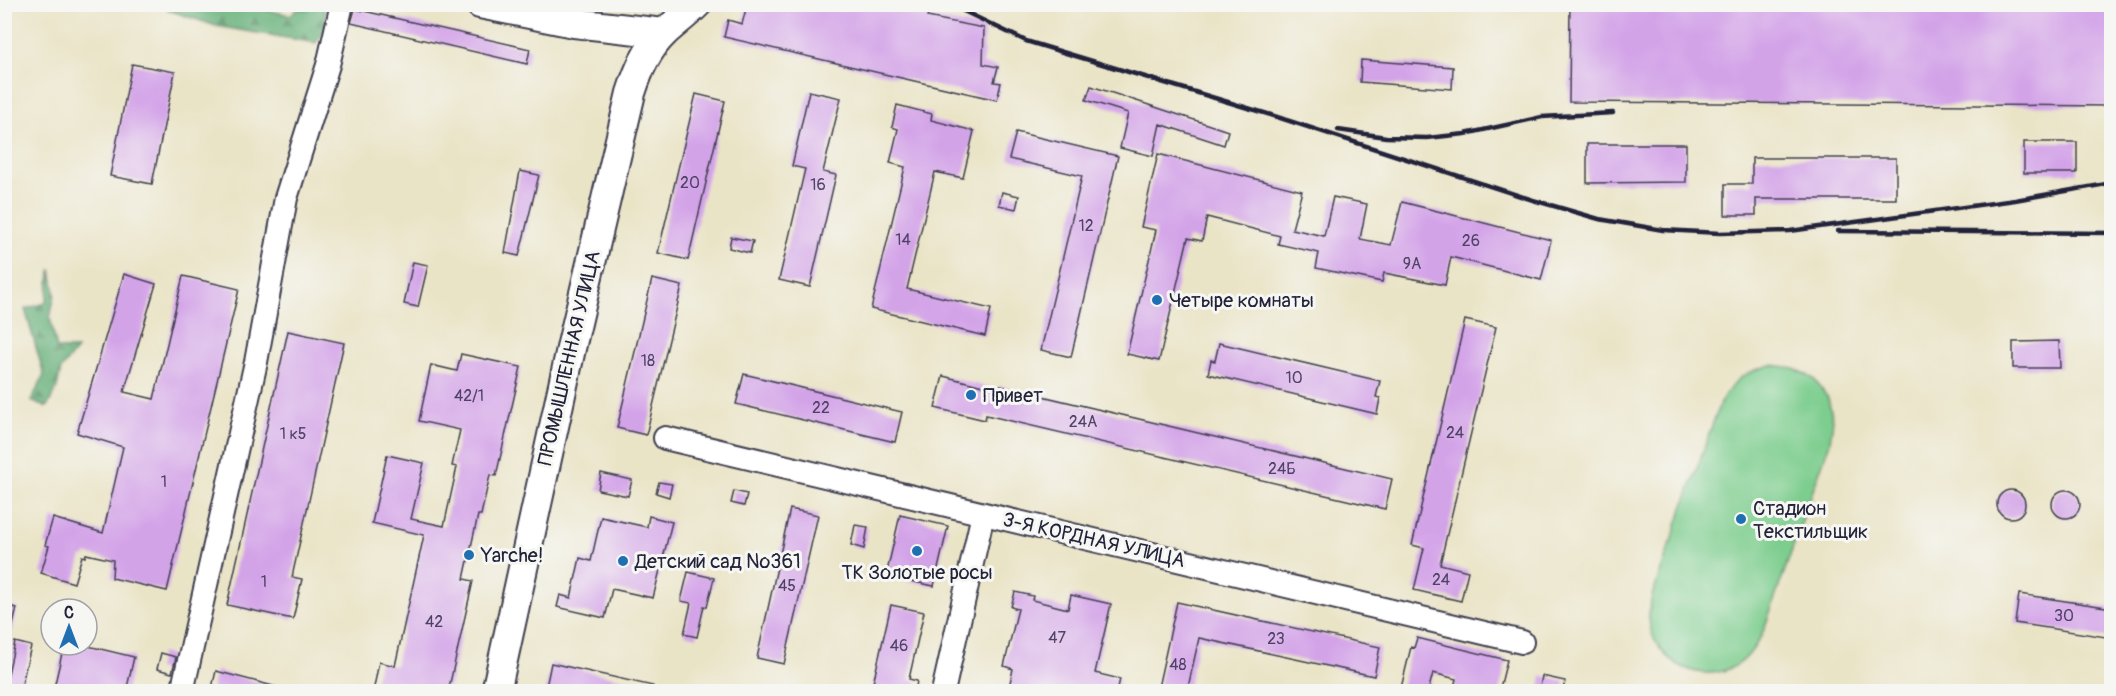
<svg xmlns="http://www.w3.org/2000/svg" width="2116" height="696" font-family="Pangolin,sans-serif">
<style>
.forest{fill:url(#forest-firs);stroke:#44695a;stroke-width:1.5}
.pitch{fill:#7dcd8e;stroke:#507864;stroke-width:1.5}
.building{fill:#d3a3e8}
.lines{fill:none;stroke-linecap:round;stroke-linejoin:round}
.minor-casing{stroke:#403f50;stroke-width:26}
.major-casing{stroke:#403f50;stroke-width:32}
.minor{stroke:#fff;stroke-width:22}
.major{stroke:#fff;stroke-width:28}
.rail{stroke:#22223b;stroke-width:4.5}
.poi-dot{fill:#1f6fb2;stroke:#f6f6f2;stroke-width:2}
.labels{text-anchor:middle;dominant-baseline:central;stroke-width:6;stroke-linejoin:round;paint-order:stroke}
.number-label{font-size:16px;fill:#4e4266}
.poi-label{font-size:20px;fill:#22223b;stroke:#f6f6f2;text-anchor:start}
.street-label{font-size:20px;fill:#22223b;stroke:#f6f6f2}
</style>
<defs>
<pattern id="forest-firs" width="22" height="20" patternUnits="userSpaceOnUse" patternTransform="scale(1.5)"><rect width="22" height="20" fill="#66b079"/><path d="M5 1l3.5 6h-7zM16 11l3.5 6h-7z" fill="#548f64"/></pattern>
</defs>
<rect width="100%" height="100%" fill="#f6f6f2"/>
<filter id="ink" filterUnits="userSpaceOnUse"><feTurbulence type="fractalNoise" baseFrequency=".0167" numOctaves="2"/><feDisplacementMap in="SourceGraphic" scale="12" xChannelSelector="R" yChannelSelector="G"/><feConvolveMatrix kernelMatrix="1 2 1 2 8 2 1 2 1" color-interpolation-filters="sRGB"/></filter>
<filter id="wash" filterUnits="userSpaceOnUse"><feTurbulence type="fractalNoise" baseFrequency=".008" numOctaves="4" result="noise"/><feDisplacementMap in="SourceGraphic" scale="24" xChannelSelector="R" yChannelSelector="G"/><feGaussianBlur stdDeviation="1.35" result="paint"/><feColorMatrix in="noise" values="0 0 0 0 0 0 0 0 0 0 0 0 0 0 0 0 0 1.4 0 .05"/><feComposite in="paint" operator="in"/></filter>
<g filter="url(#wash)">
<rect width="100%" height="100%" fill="#eae4c7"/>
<path class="forest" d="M237,4L290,15L302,5L324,6L327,26L316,43L216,26L168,10L169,5Z
M51,269L55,294L50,318L57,349H77L61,369L57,388L47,407L31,401L44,375L25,309L46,303Z"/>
<path class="pitch" d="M1772,365L1794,368L1814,379L1828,398L1833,420L1830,442L1762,635C1754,648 1746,662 1731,668C1695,684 1652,659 1649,619C1648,612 1651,603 1652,596L1720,403C1735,378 1744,372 1772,365Z"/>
<g id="blocks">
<path class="building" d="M751,4H930L927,17L984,28L983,64L998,67L994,82L1001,83L997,100L724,37L728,20L742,24L746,9L750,10Z
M1570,4H2112V106L1569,102Z
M355,9L530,49L527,64L351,23Z
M1361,60L1453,67L1452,89L1360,82Z
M132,64L175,72L152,184L110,176Z
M1091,86L1228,131L1224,145L1160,124L1153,156L1120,148L1128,113L1086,100Z
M809,91L841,98L823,172L836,175L810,287L779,280L805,169L792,166Z
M696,94L725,101L688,260L658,253Z
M897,105L932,114L931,120L974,131L963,178L935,172L907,289L991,309L985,336L871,309L905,167L890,163L898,129L892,127Z
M1016,132L1118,156L1071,357L1041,350L1082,176L1009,159Z
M2024,142H2077V173H2024Z
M1587,144H1686V182L1587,183Z
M1158,154L1302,191L1292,229L1324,236L1333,197L1367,204L1360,239L1391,245L1402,202L1551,240L1541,280L1451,257L1445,285L1384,273L1382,282L1316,268L1319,253L1278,244L1280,236L1207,217L1202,241L1188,238L1159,361L1127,354L1156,230L1141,227Z
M1752,158H1896V199H1756V215H1725V184H1752Z
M520,171L539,175L519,256L505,253Z
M1002,192L1019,196L1016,209L999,205Z
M731,237L753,241L750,253L729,248Z
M413,262L428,265L418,307L404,304Z
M124,274L156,284L124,392L154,399L183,276L239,289L167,591L112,578L113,560L86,554L85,557L82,556L74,583L41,573L49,546L45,545L53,518L103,533L123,447L77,433Z
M652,279L682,286L646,435L617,428Z
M1465,320L1496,327L1440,564L1468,571L1461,601L1414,590L1424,548L1412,545Z
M288,331L344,343L292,577L302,579L293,619L227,605Z
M2059,341L2060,368H2013V342Z
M1219,343L1380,381L1376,397L1380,398L1377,414L1208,374L1211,360L1215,361Z
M461,354L521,367L496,476L490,475L481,515H478L464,579L473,581L448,692H373L379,662L395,666L424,535L372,523L387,455L424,463L411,519L444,526L457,467L452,466L460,430L419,421L431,365L457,371Z
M744,374L902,412L895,442L736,404Z
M943,376L999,390L1000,386L1392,479L1385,509L986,415L985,420L935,408Z
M601,473L632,480L628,496L598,490Z
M659,482L672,484L669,497L656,493Z
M2052 504a14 14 0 1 1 28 0a14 14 0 1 1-28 0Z
M1997 504a14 14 0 1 1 28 0a14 14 0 1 1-28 0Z
M734,491L747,494L744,506L731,503Z
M790,509L818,515L784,664L757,658Z
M900,515L948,526L934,586L886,576Z
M649,516L672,522L653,598L612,589L605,618L557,607L560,595L571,598L580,558L591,561L601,517L647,527Z
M855,525L868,527L864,549L851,545Z
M688,572L714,578L707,607L704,606L697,637L684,634L691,603L681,601Z
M1015,592L1033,596L1032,600L1068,609L1071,595L1111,604L1095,673L1120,679L1117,692H1008L1013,669L1004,666L1018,609L1011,607Z
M2019,594L2112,608V638L2015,623Z
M1177,602L1380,647L1374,676L1199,638L1187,692H1157Z
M4,605L17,608L9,642H4Z
M891,605L924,612L909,679L917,681L915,692H871Z
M1417,638L1507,660L1499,692H1453L1456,679L1433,673L1428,692H1400L1411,647L1414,648Z
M15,642L31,646L20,692H4Z
M64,645H84L134,657L126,692H53Z
M161,653L176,657L172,673L157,669Z
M551,663L653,686V692H545Z
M216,671L277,687L276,692H211Z
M1542,676L1565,681L1563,692H1539Z"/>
</g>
</g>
<g filter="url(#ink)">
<use href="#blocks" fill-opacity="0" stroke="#403f50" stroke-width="1.5"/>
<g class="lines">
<g class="minor-casing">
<path id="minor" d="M665,438L1522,642
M182,692L256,362L286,198L328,65L342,4
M943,692L983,514"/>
</g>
<g class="major-casing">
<path id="major" d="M480,4L574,23L664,33
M496,692L572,344L631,93C638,71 647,49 665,32C675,23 687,14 697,4"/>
</g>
<use href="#minor" class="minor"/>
<use href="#major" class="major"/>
<path class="rail" d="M949,4L1026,41L1271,115L1533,200L1599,219L1663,230L1720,233L1790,231L2015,200L2112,183
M1338,130L1386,137L1427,138L1465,134L1542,117L1613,113
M1838,231L2112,233"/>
</g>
</g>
<g class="poi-dot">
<circle cx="1157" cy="300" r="6"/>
<circle cx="971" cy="395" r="6"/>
<circle cx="1741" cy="519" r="6"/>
<circle cx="917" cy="551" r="6"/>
<circle cx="469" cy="555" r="6"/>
<circle cx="623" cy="561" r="6"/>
</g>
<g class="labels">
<g class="number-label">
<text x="690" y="183">20</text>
<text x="818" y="185">16</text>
<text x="1086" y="226">12</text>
<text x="903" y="240">14</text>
<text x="1471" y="241">26</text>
<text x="1412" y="264">9А</text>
<text x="648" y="361">18</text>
<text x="1294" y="378">10</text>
<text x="469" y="396">42/1</text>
<text x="821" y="408">22</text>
<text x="1083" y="422">24А</text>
<text x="1455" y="433">24</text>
<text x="293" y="434">1 к5</text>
<text x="1282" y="469">24Б</text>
<text x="164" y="482">1</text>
<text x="1441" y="580">24</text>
<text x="264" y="582">1</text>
<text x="787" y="586">45</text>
<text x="2064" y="616">30</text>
<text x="434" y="622">42</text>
<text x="1057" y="638">47</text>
<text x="1276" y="639">23</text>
<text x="899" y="646">46</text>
<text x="1178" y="665">48</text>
</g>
<g class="poi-label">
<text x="1169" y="300">Четыре комнаты</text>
<text x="983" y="395">Привет</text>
<text x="1753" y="508">Стадион<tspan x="1753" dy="23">Текстильщик</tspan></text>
<text x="481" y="555">Yarche!</text>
<text x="635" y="561">Детский сад №361</text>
<text x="917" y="572" text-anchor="middle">ТК Золотые росы</text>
</g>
<g class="street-label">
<text transform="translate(569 358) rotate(-77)">ПРОМЫШЛЕННАЯ УЛИЦА</text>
<text transform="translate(1094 540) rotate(13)">3-Я КОРДНАЯ УЛИЦА</text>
</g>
</g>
<rect width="2116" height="696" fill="none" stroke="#f6f6f2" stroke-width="24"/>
<g transform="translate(69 627)"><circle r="28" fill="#f6f6f2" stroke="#a1a1a9" stroke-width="1.5"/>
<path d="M0-4.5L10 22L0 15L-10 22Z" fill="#1f6fb2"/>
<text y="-9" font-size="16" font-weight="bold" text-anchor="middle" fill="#22223b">С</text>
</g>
</svg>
